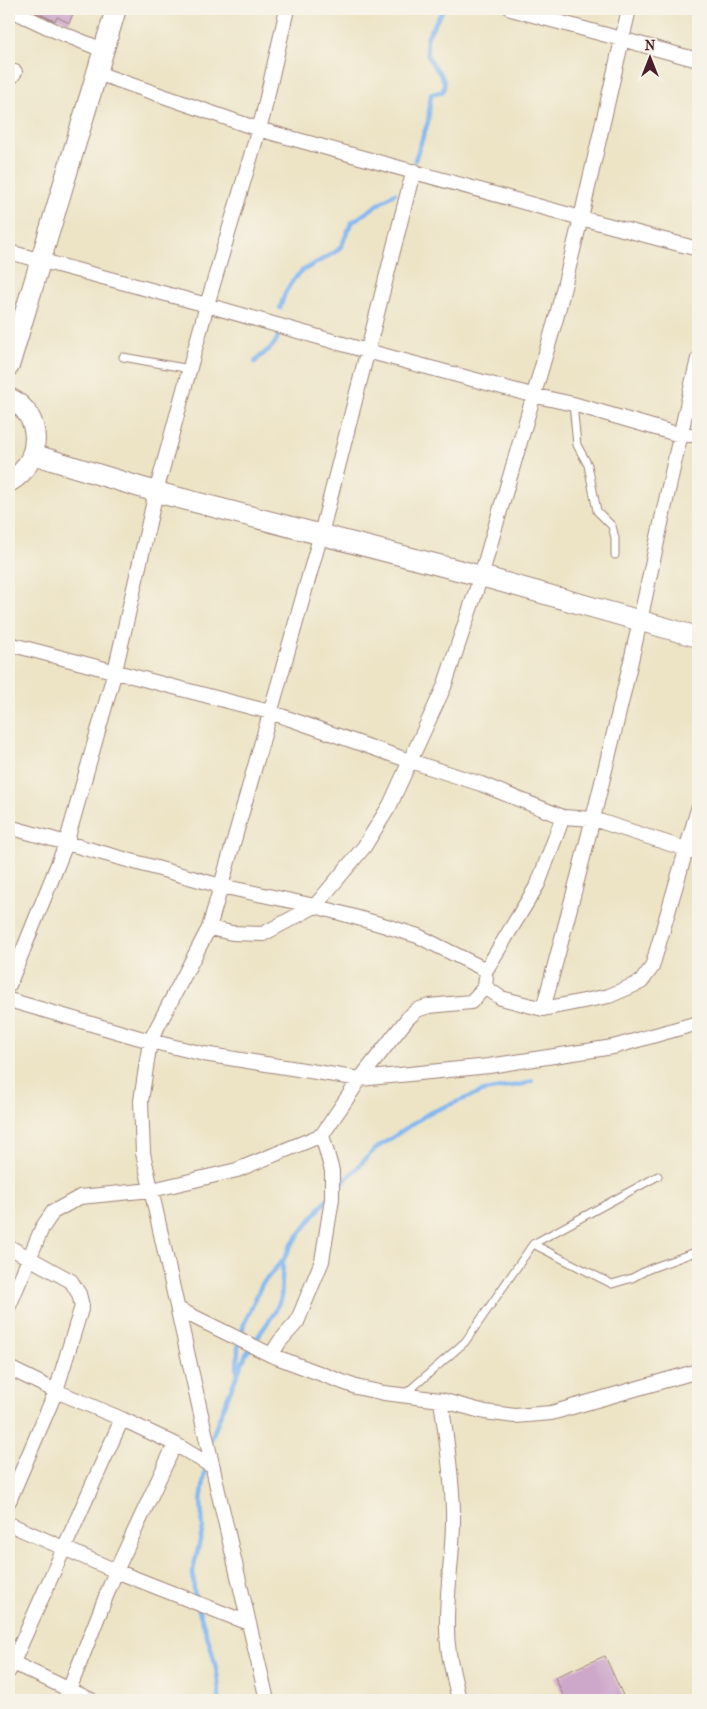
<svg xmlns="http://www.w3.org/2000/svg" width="707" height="1709" font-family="'IM FELL French Canon',serif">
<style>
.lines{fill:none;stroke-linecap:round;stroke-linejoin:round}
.stream{stroke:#81b7f0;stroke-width:4.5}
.building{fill:#cea8cb}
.lane-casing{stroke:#9c8278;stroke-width:9}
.street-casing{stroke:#9c8278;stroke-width:16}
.secondary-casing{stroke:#9c8278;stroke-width:22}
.lane{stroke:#fff;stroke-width:7}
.street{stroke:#fff;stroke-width:14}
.secondary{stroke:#fff;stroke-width:20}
</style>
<rect width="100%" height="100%" fill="#f7f3e8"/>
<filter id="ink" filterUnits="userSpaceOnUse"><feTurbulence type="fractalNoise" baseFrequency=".02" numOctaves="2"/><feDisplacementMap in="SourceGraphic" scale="10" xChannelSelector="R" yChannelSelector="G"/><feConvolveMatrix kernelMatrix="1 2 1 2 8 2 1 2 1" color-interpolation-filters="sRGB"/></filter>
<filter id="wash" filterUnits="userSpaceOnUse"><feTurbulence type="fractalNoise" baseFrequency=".0096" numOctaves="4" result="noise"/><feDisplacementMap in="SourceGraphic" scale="20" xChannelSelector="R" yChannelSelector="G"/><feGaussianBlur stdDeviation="1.12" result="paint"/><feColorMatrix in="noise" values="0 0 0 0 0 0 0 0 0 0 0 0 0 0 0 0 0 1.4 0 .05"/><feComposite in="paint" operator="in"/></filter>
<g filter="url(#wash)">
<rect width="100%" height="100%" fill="#ede4c6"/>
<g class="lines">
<path class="stream" d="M415,160L428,122L431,94L442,92C451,78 431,68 428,55C426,50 427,44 427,39C428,33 440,16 444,9
M280,308L285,293L293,280L302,271L337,251L342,245L351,223L395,193
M255,362C263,352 276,348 278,335
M336,1190L375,1149L429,1113L484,1091L524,1084L532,1081
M237,1371L238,1348L244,1324L262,1284L282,1261
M211,1440L225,1403L246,1354L275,1312L281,1298L283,1261L291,1245L327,1199
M196,1600L194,1591L193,1570L203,1528L201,1502L206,1464
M198,1607C207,1637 220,1668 219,1700"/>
</g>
<g id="blocks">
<path class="building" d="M29,9H75L69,23L57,17L55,21Z
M605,1656L625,1700H565L555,1677Z"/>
</g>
</g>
<g filter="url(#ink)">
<use href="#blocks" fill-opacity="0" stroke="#9c8278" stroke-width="1"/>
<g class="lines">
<g class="lane-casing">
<path id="lane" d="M123,357L190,369
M573,404L577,445L588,465L597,511L612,526L615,538V555
M533,1244L612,1284L632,1278L649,1269L698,1251
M404,1395L465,1342L533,1244L658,1176"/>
</g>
<g class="street-casing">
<path id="street" d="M9,9L56,31L103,50
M511,9L698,60
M97,73L258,129L581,218L698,249
M9,80L15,72
M9,252L207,305L367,351L532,395L573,404L680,435H698
M9,644L270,712L410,761L481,784L563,817L593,819L698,853
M9,827L221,886L315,906L383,925L418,936L486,970L538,884L563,817
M209,928L232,933L263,934L315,906L364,847L390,805L410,761L444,687L481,576L557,315L581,218L629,9
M486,978L485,987L501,998L543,1009L609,996L641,982L652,967L698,809
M9,985L66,844L115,671L156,492L207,305L263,115L287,9
M9,1000L150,1041L204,1054L360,1079L489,1066L613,1047L698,1023
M543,1009C578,880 611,751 640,621C659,533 677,446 698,359
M9,1247L71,1281L79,1294L82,1306L56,1391L9,1501
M9,1306L42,1228L53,1212L80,1197L152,1190L237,1170L322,1135L360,1079L408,1018L417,1010L429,1006L471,1002L485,987
M178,1309L271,1355L356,1387L384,1393L441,1400L485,1412L515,1416L551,1413L698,1371
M271,1355L280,1341L297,1322L322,1261L332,1199V1171L322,1135
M9,1368L56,1391L122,1419L175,1444L213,1467
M441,1400C446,1437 452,1474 453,1511C454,1548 447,1584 447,1621C446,1651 453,1672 459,1700
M9,1524L116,1571L248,1623
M9,1661L91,1700
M9,1671L122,1419
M65,1700L116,1571L175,1444
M267,1700L218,1491L143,1153L141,1101L150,1041L209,928L221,886L321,534L410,184L415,171"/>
</g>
<g class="secondary-casing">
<path id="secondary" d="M9,366L116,9
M9,398C45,415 42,464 9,482
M32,454L156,492L481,576L698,637"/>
</g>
<use href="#lane" class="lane"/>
<use href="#street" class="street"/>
<use href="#secondary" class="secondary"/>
</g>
</g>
<rect width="707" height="1709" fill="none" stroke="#f7f3e8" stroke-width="30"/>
<g transform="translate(650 58)" stroke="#f7f3e8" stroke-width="4" paint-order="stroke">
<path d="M0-4L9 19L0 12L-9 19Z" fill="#4a1f2b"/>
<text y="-8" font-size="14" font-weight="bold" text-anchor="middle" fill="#4a1f2b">N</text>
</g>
</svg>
